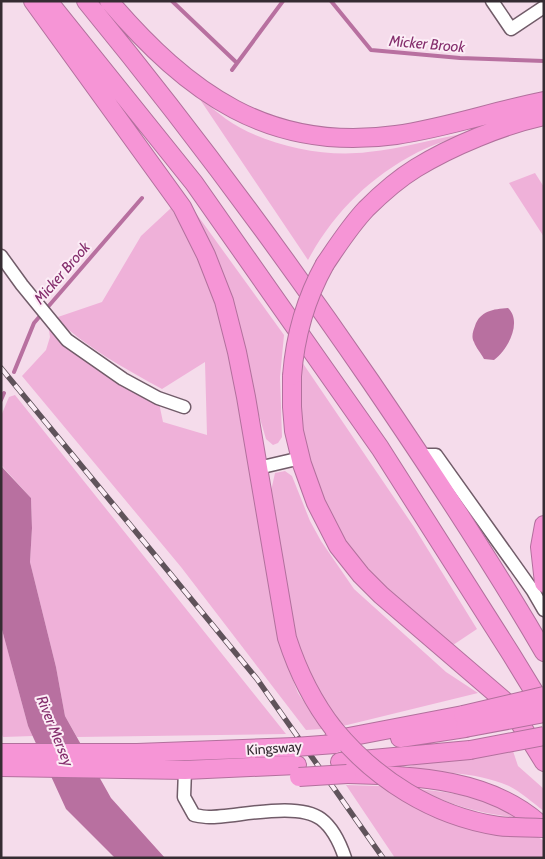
<svg xmlns="http://www.w3.org/2000/svg" width="545" height="859" font-family="Cabin,sans-serif">
<style>
.green{fill:#efb1d9}
.water{fill:#b870a0}
.lines{fill:none;stroke-linecap:round;stroke-linejoin:round}
.stream{stroke:#b870a0;stroke-width:4}
.minor-casing{stroke:#715c69;stroke-width:15}
.highway-casing{stroke:#b2709d;stroke-width:20}
.minor{stroke:#fff;stroke-width:12}
.highway{stroke:#f695d6;stroke-width:18}
.rail-casing{stroke:#60535b;stroke-width:5.5}
.rail{stroke:#fcedf6;stroke-width:4;stroke-dasharray:11;stroke-linecap:butt}
.highway-bridge-casing{stroke:#b2709d;stroke-width:20;stroke-linecap:butt}
.highway-bridge{stroke:#f695d6;stroke-width:18}
.labels{text-anchor:middle;dominant-baseline:central;stroke-width:4;stroke-linejoin:round;paint-order:stroke}
.street-label{font-size:14px;fill:#352c32;stroke:#fcedf6}
.water-label{font-size:15px;font-style:italic;fill:#852e6d;stroke:#fcedf6}
</style>
<rect width="100%" height="100%" fill="#f5dceb"/>
<path class="green" d="M199,98C208,105 217,112 226,119C263,145 323,158 368,152C402,149 435,138 468,133C452,139 434,144 418,152C370,177 334,212 308,260Z
M535,173L544,187V237L509,183Z
M190,205L284,335L280,377L282,437L278,443L273,445L266,439L258,412L245,347Z
M171,208C199,254 216,304 231,355L281,650L298,693L322,729L306,730L181,567L22,376L46,350L50,337L48,323L64,344L86,361L159,403L163,422L207,435L205,362L162,389C124,368 87,348 55,318L102,302L141,236Z
M302,362L414,527L477,629L453,645L407,607L371,574L344,540L313,479L301,430L299,382Z
M15,395L286,734L77,737L65,716L56,667L30,562L32,528L31,498L1,465V416L9,397Z
M285,471L292,476L310,521L321,541L354,589L446,672L478,693L343,726L328,709L306,668L300,648L293,625L271,491L275,473Z
M1,626L28,726L33,736L3,737L1,733Z
M513,751L518,766L544,789V811C533,803 521,792 509,786C473,771 432,771 394,771L420,763Z
M346,785L380,786L414,807L435,816L520,836L538,837L544,841V858H395Z
M419,789C456,793 487,798 519,818C483,814 451,806 419,789Z"/>
<path class="water" d="M508,308C523,322 507,351 494,360L484,359C481,353 476,348 474,342C471,337 473,331 475,326C480,311 493,309 508,308Z
M1,466L31,498L32,528L30,562L56,667L65,716L111,798L165,858H115L66,809L28,726L1,626Z"/>
<g class="lines">
<path class="stream" d="M172,1L237,63
M331,1L371,50L460,58L544,61
M232,70L283,1
M14,372L34,323L142,198
M1,400L4,393"/>
<g class="minor-casing">
<path id="minor" d="M492,1L511,29L544,7
M1,256L22,285L67,340L123,379L158,398L184,407
M420,455H436L533,591L544,610
M258,468L301,458
M185,770L184,797L194,815C199,816 204,817 209,817C237,817 297,801 321,819C333,828 340,843 345,858"/>
</g>
<g class="highway-casing">
<path id="highway" d="M33,1L182,207L206,255L224,301L237,352L246,397L287,638C298,672 312,701 334,729
M48,1L194,183L380,448L511,654L544,708
M86,1C187,124 281,251 371,382C431,470 490,559 544,652
M109,1C188,93 269,153 396,135C446,128 494,111 544,101
M325,264C338,245 350,226 366,209C381,194 398,179 416,168C452,146 503,125 544,116
M292,376V407L294,431L302,464L316,503L338,546L361,575L381,595L508,704L544,762
M544,525L540,547L544,583
M400,738L465,728
M333,740L463,715
M1,753H137L295,747
M340,762L470,750
M1,767L185,770L297,765
M347,774C415,776 493,778 544,828"/>
</g>
<use href="#minor" class="minor"/>
<use href="#highway" class="highway"/>
<g class="rail-casing">
<path id="rail" d="M1,368L257,679L383,858"/>
</g>
<use href="#rail" class="rail"/>
<g class="highway-bridge-casing">
<path id="highway-bridge" d="M292,376C295,337 306,298 325,264
M463,715L544,696
M465,728L544,713
M334,729C375,779 433,816 498,826C513,828 529,827 544,828
M295,747L335,744
M470,750L544,736
M299,777L347,774"/>
</g>
<use href="#highway-bridge" class="highway-bridge"/>
</g>
<g class="labels">
<g class="street-label">
<text transform="translate(274 748) rotate(-4)">Kingsway</text>
</g>
<g class="water-label">
<text transform="translate(427 44) rotate(5)">Micker Brook</text>
<text transform="translate(62 273) rotate(-49)">Micker Brook</text>
<text transform="translate(55 731) rotate(68)">River Mersey</text>
</g>
</g>
<rect width="545" height="859" fill="none" stroke="#352c32" stroke-width="5"/>
</svg>
